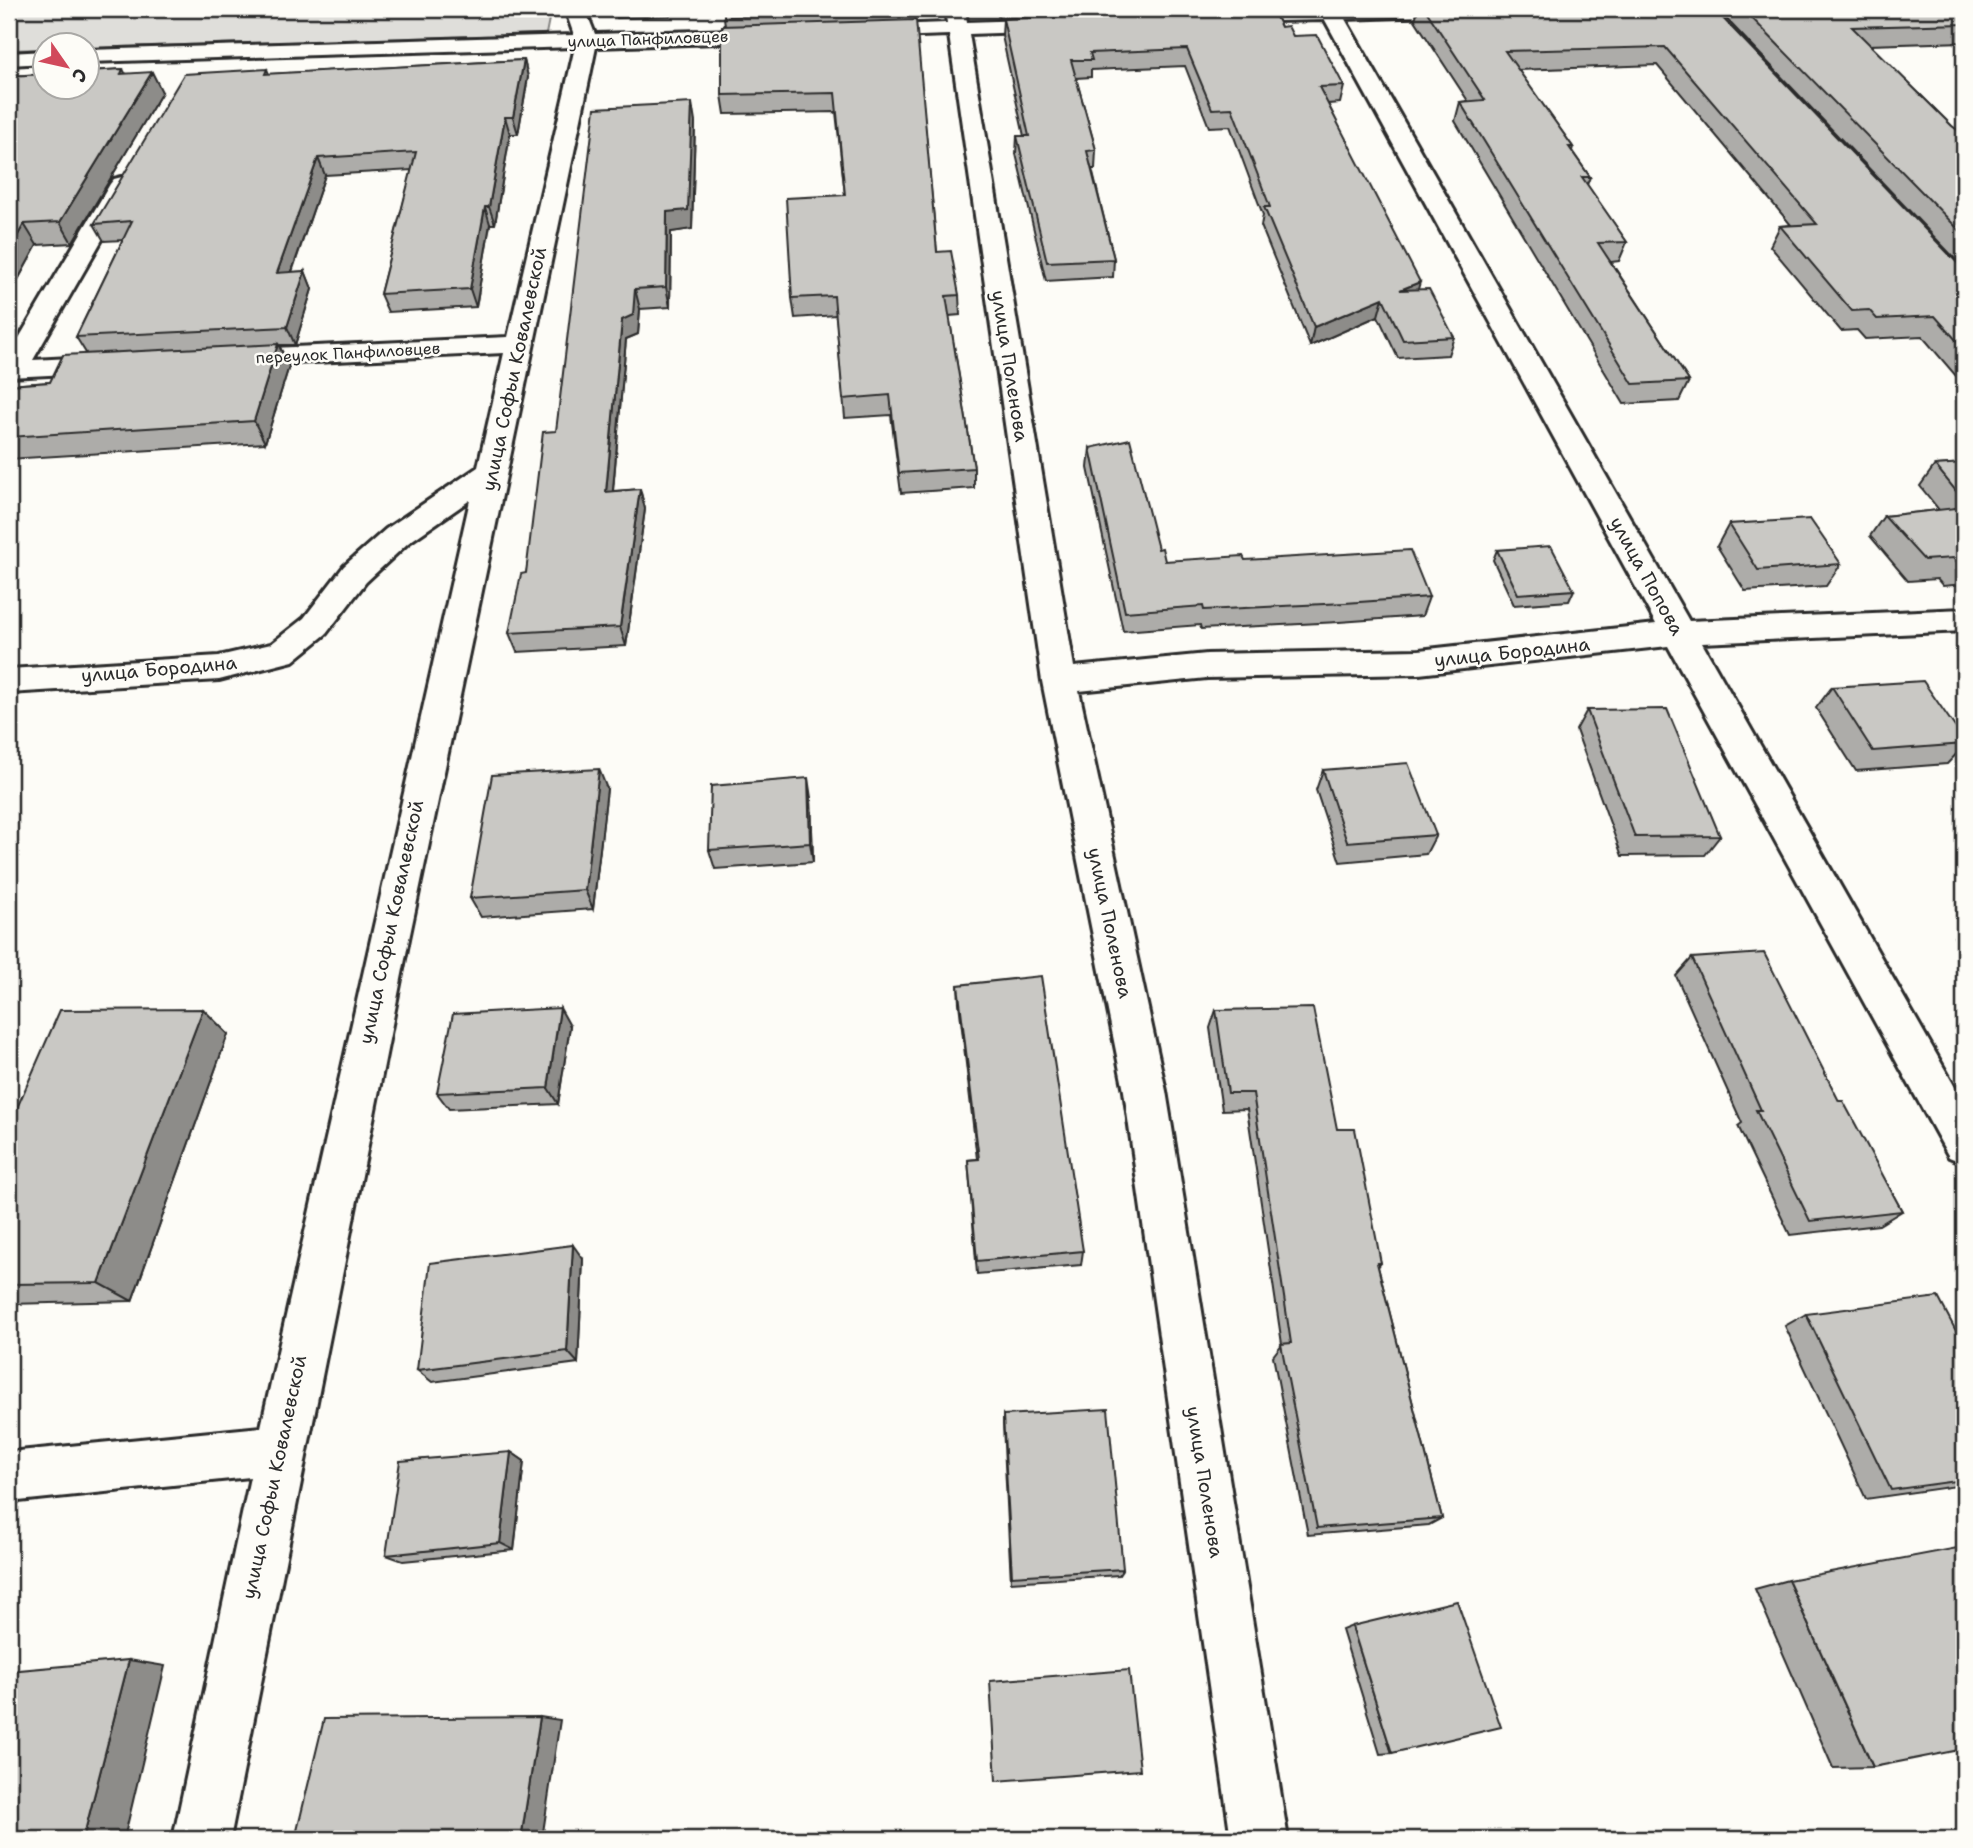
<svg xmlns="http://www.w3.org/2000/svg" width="1973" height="1848" font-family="'Shantell Sans',sans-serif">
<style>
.green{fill:#dfdeda;stroke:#858482;stroke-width:2}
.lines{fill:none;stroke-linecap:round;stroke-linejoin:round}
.street-casing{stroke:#2b2b2b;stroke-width:6}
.street{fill:#fdfcf7;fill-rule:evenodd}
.wall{fill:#adaca9;stroke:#2b2b2b;stroke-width:2}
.shaded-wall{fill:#8d8c89;stroke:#2b2b2b;stroke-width:2}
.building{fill:#c9c8c4;stroke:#2b2b2b;stroke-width:2}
.labels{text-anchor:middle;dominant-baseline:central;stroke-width:5;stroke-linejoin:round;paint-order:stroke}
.far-street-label{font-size:16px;fill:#2b2b2b;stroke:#fdfcf7}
.street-label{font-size:19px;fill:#2b2b2b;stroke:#fdfcf7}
</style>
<rect width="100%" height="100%" fill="#fdfcf7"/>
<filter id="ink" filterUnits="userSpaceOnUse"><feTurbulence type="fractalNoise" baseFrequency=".0143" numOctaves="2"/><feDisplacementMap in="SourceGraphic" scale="14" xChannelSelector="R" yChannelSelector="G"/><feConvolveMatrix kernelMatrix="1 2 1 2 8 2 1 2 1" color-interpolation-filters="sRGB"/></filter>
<g filter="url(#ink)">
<path class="green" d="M9,9H551L546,34L88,48V46H46L45,49L9,50Z"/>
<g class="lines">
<g class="street-casing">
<path id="street" d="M565,9H585L595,34L776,29L786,35L776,41L596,47L409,939L230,1839H173L250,1477L9,1502V1452L261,1427L470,500L408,543L366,582L326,634L293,661L219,680L9,693V669L219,656L271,644L304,618L344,566L386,529L478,467L504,353L231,366L221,364L217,358L221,352L231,350L508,337L575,47L88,62V50L574,35Z
M945,9H965L967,22L1056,19L1066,25L1056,31L969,34L1074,667L1207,654L1419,650L1656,624L1325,20L1218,22L1215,18L1225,12L1470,9L1460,15L1345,19L1689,621L1964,609V631L1702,643L1964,1103V1163L1949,1157L1668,646L1419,674L1207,678L1079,691L1166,1091L1288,1839H1231L1124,1091L1042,681L949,35L864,38L854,32L864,26L947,23Z
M46,51V63L9,65V53Z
M122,177L130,179L134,184L33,360L108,356L118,358L122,364L118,370L108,372L9,377V355L110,184L114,179Z"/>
</g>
<use href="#street" class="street"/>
</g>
<path class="wall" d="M615,9H670V16L617,18Z
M914,9L937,252L959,295L960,315L949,316L974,468V488L901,493L891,415L845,418L836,315L795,318L792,298L845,195L836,112L725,114L722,95L725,26L724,17Z
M996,9H1272L1281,27L1293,36L1344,86L1340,103L1328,104L1418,290L1454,337L1448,355L1398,358L1378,316L1310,346L1261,226L1263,215L1230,126L1209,127L1185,66L1091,70V77L1076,78L1096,150L1095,169H1092L1114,259L1113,277L1046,281L1016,154L1017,136H1024L1002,36L1003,19L1016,18L999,19Z
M1418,9H1714L1964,270V375L1956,376L1922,336L1865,339L1857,330L1841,331L1770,246L1780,226L1791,225L1657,65L1518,70L1573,147L1572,151L1590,177L1587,185L1627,242L1619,261L1611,262L1689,381L1679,401L1624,404L1455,121L1460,102L1468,101L1415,20Z
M1717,9H1964V42L1870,45L1952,126L1964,135V268Z
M524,60L528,77L518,134H510L495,224H490L476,307L388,312L380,294L412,170L325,175L292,272L305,271L312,289L295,345H279L289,366L265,443L9,459V385L50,382L86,353L76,337L123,240L104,241L94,224L267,69L269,74Z
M123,69L125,73L162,92L72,243L37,245L9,296V76Z
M695,122L692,229L671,232L670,307L640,309L638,334L626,339L613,491L640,489L645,509L626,646L517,652L509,633L526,573L556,431Z
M1090,448L1165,561L1245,560L1429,597L1422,616L1339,622L1201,629L1200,625L1123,631L1088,468Z
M1964,463V584L1943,586L1937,579L1908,581L1870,536L1884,516L1939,510L1920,486L1935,465Z
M1729,524L1841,564L1826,586L1745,591L1717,546Z
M1497,550L1574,590L1569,601L1514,605L1493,560Z
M1832,687L1964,740V746L1947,764L1856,771L1816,708Z
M1587,710L1720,836L1705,855L1622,856L1576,730Z
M1323,770L1436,835L1426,854L1340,862L1316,790Z
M607,789L593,909L481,917L470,898Z
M811,798L813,862L715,869L709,850Z
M1964,928V954L1954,937Z
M1692,958L1839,1101L1902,1211L1879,1225L1790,1235L1738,1126L1742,1123L1676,976Z
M958,985L1083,1251L1081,1265L977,1274L968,1160L977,1159L959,1003Z
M1216,1010L1337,1129L1381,1263L1378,1267L1442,1518L1429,1525L1308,1535L1273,1356L1282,1344L1247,1109L1222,1110L1210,1028Z
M570,1026L558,1104L449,1109L437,1093Z
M228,1034L132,1301L9,1304V1126Z
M583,1259L578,1363L432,1382L417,1370Z
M1806,1314L1964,1346V1485L1866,1499L1785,1326Z
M1003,1415L1123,1569L1119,1575L1011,1582L1003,1425Z
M511,1452L524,1461L514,1550L403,1561L386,1555Z
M1788,1580L1873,1767L1833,1768L1755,1589Z
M1352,1626L1392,1753L1380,1754L1342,1630Z"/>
<path class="shaded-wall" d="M524,60L528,77L518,134L513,117Z
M152,72L162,92L72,243L60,222Z
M692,103L695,122L692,229L671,232L670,307L666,287L667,212Z
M505,117L510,134L495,224L489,207Z
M318,158L325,175L285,291L277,273Z
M485,207L490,224L476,307L470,289Z
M24,224L37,245L9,296V251Z
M305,271L312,289L295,345L287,327Z
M1420,282L1415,300L1400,290Z
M635,289L640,309L638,334L626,339L611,512L606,492L622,320Z
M1383,298L1378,316L1310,346L1314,327Z
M278,344L289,366L265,443L254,421Z
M640,489L645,509L626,646L620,627Z
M599,769L607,789L593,909L585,890Z
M808,778L811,798L813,862L810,843Z
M560,1008L570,1026L558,1104L548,1088Z
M203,1009L228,1034L132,1301L99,1283Z
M573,1245L583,1259L578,1363L567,1351Z
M511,1452L524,1461L514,1550L500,1543Z
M129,1660L165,1666L124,1839H83Z
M540,1717L560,1720L542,1839H521Z"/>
<path class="building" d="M724,9H914L915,11L724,17Z
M1249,9H1272L1281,27L1288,26L1293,36L1317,35L1344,86L1319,87L1420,282L1400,290L1429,289L1454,337L1403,340L1383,298L1314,327L1264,207H1270L1232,108L1212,109L1187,49L1090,53L1092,60H1071L1096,150L1087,151L1114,259L1047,262L1017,136H1029L1003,19Z
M1425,9H1714L1964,270V349L1935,316L1877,319L1869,310L1852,311L1780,226L1817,224L1665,47L1505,51L1573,147H1569L1590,177H1582L1627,242L1598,243L1689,381L1633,384L1460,102L1485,100Z
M1743,9H1964V24L1852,27L1952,126L1964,135V235Z
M916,20L937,252L951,251L959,295L946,296L974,468L899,473L890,395L843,399L834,296L792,298L786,198L845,195L835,93L722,95V26Z
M524,60L513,117H505L489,207H485L470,289L380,294L416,152L318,158L277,273L305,271L287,327L76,337L132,221L94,224L184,74L267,69L265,74Z
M123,69L121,74L152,72L60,222L24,224L9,251V76L46,74V88H88V71Z
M692,103L688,210L667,212L666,287L635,289L633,315L622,320L606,492L640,489L620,627L509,633L521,574L526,573L543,432L556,431L595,108Z
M278,344L254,421L9,437V385L50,382L63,355Z
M1130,439L1158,549L1162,548L1165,561L1243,556L1245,560L1410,550L1429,597L1345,603L1204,610L1203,606L1125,612L1090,448Z
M1964,463V501L1935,465Z
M1964,507V565H1959L1953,558L1924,560L1884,516Z
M1810,519L1841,564L1758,570L1729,524Z
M1551,546L1574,590L1518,594L1497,550Z
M1923,681L1964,740V744L1873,751L1832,687Z
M1667,709L1720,836L1635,837L1587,710Z
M1408,763L1436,835L1347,842L1323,770Z
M599,769L585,890L470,898L492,775Z
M808,778L810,843L709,850L711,786Z
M1764,953L1839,1101H1843L1902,1211L1810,1221L1756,1110H1761L1692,958Z
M1041,976L1083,1251L977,1261L968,1160L979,1159L958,985Z
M560,1008L548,1088L437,1093L453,1014Z
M1313,1008L1337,1129H1355L1381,1263H1377L1442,1518L1317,1528L1281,1344L1291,1343L1253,1093H1228L1216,1010Z
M203,1009L99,1283L9,1284V1126L60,1010Z
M573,1245L567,1351L417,1370L430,1263Z
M1938,1297L1964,1346V1480L1891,1490L1806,1314Z
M1108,1409L1123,1569L1012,1576L1003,1415Z
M511,1452L500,1543L386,1555L400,1461Z
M1957,1548L1964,1561V1749L1873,1767L1788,1580Z
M1457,1601L1501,1727L1392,1753L1352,1626Z
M129,1660L83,1839H9V1671Z
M1129,1670L1140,1770L996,1781L990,1681Z
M540,1717L521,1839H295L324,1719Z"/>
</g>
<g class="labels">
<g class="far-street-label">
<text transform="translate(648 39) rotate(-2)">улица Панфиловцев</text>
<text transform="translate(348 353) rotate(-3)">переулок Панфиловцев</text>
</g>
<g class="street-label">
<text transform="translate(1010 366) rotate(81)">улица Поленова</text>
<text transform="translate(514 369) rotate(-78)">улица Софьи Ковалевской</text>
<text transform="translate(1647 576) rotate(61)">улица Попова</text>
<text transform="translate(1512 652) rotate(-6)">улица Бородина</text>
<text transform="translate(159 669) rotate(-5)">улица Бородина</text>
<text transform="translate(391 922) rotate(-78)">улица Софьи Ковалевской</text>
<text transform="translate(1110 923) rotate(78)">улица Поленова</text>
<text transform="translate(274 1477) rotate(-78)">улица Софьи Ковалевской</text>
<text transform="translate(1205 1482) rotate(81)">улица Поленова</text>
</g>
</g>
<rect width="1973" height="1848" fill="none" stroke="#fdfcf7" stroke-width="35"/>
<rect x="18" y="18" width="1938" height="1813" fill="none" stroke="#2b2b2b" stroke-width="2.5" filter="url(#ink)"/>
<g transform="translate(66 66) rotate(124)"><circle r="33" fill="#fdfcf7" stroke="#a9a8a5" stroke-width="2"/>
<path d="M0-5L12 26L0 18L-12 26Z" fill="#d1495b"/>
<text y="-10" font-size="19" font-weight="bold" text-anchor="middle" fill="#2b2b2b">С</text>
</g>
</svg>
